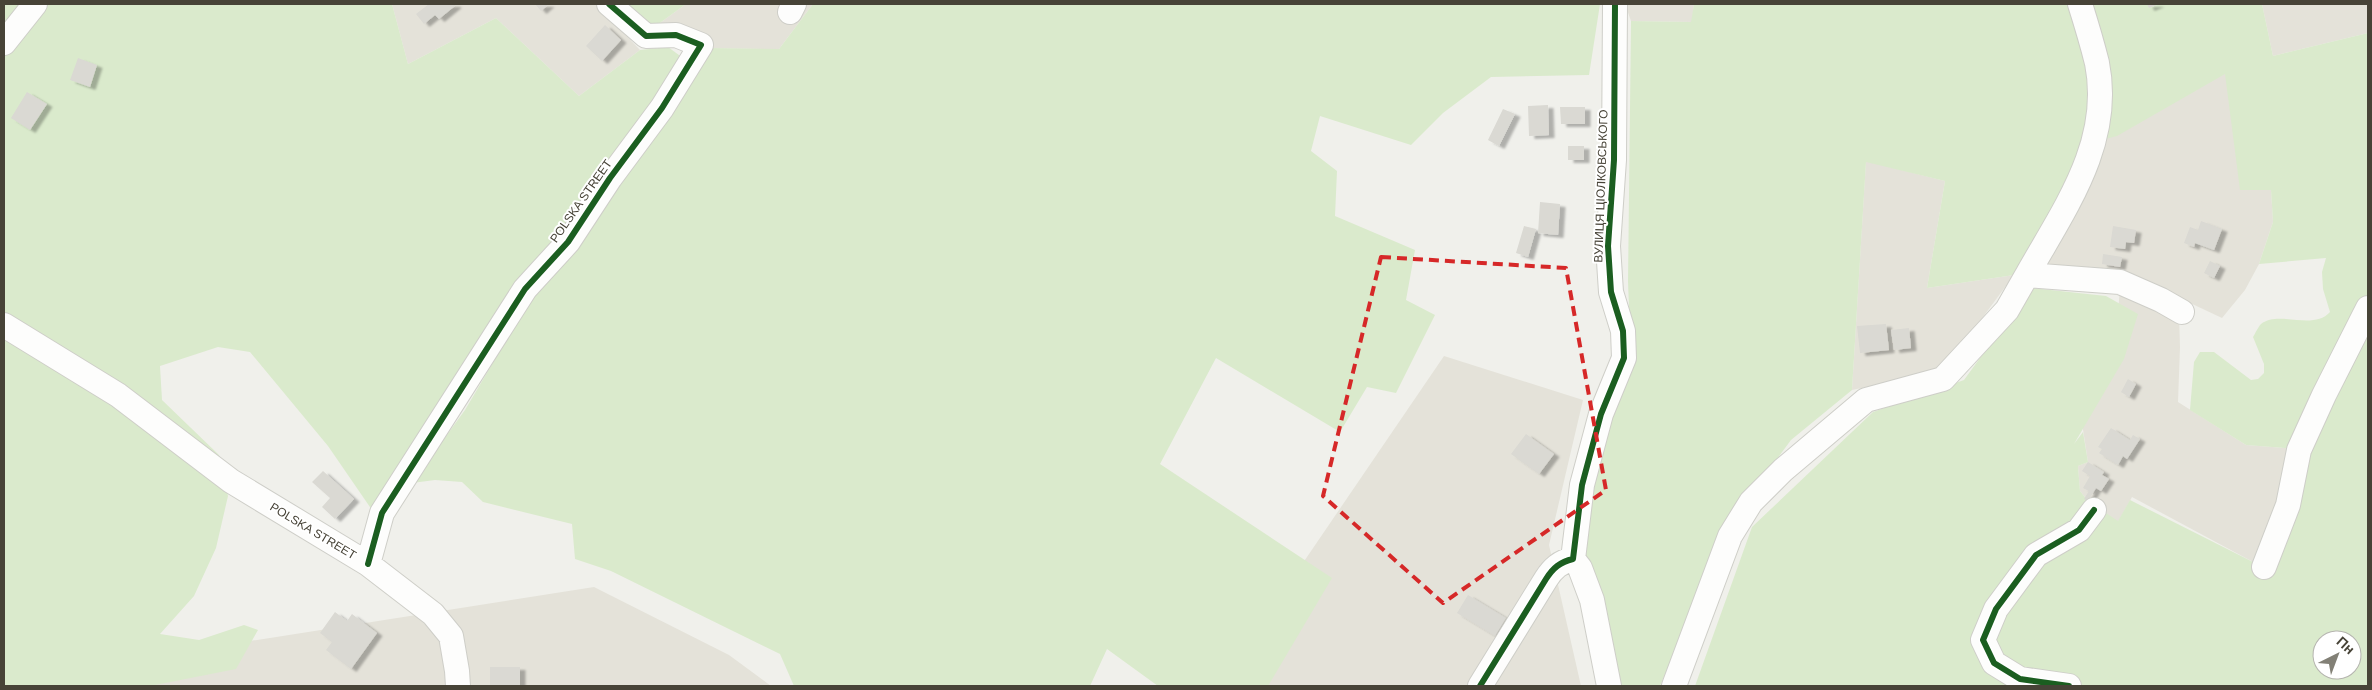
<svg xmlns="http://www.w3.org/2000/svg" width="2372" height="690" font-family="Helvetica,sans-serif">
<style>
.residential{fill:#e4e2d9}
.green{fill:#daeacc;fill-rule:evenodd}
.building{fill:#dad9d3;filter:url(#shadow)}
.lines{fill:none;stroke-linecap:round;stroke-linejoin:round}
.minor-casing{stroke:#cecec8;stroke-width:26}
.minor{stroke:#fdfdfc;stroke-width:24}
.cycleway-casing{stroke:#fff;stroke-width:9}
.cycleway{stroke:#1b5e20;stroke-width:6}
.marked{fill:none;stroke:#d62828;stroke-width:4;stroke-dasharray:10 6;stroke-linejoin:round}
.labels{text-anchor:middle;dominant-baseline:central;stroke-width:4;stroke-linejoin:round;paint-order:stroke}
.street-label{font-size:12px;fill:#474337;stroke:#fff}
</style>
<defs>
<filter id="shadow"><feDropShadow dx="5.5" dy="3" stdDeviation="1" flood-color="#0004"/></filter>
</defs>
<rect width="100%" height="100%" fill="#f0f0eb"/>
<path class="residential" d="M392,4H596L640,50L579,96L496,18L408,64Z
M686,4H813L779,49H763L710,48L653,28Z
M1625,4H1694L1692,22L1631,21Z
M2262,4H2368V33L2273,56Z
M2249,63L2241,190L2271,189L2273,222L2259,264L2245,290L2222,318L2188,302L2039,271L2102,119Z
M1866,161L1945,181L1927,288L2014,275L1943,371L1852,390Z
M2120,287L2179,315L2180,347L2178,402L2246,445L2296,449L2255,563L2132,497L2118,522L2088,501L2080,491L2078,466L2088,462L2078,397L2116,340Z
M1444,356L1583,400L1549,545L1581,686H1219Z
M594,587L729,655L771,686H53V672Z"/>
<path class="green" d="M4,4H392L408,64L496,18L579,96L640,50L668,47L683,58L372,510L328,446L250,352L218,347L160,366L162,400L219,455L228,496L216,548L194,596L160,634L199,640L244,625L258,630L236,669L150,686H4Z
M627,4H686L653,28Z
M813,4H1600L1589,75L1491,77L1443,113L1411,145L1320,116L1311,151L1337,171L1335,216L1415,250L1406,300L1435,315L1396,393L1367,387L1340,432L1216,358L1160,464L1332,578L1268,686H1158L1107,649L1090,686H794L780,654L611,571L575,559L572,524L483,502L462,482L435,480L412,483L465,410L534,293L578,249L710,48L779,49Z
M1694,4H2262L2273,56L2368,33V295L2366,304L2296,449L2246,445L2190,410L2194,362L2200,352H2214L2251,380L2258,379L2264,373V364L2253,337C2255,334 2258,327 2261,324C2279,310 2313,331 2330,312L2323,289L2322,272L2326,258L2259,264L2273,222L2271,190H2240L2225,74L2117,136L2086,144L2077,169L2014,275L1927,288L1945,181L1866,162L1852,390L1791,440L1726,528L1660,686H1616L1583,549L1594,465L1631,357L1628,282L1631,21L1691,22Z
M2031,288L2106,296L2138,314L2124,359L2074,444L2083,432L2088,462L2078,466L2080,491L2088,501L2118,521L2130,500L2255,563L2368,327V686H1695L1752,527L1873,412L1964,380ZM2322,640H2352V670H2322Z"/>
<path class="building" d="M429,4H455L456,5L439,19L435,15L424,24L416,14Z
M535,4H549L541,11Z
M2147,4H2159L2149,8Z
M605,25L621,40L602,61L586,46Z
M78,58L97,65L90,87L70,80Z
M27,92L47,104L30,130L11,118Z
M1548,105L1549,135L1529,136L1528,106Z
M1560,107H1585V124H1561Z
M1503,109L1515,114L1499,146L1488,140Z
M1568,146H1584V160H1568Z
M1540,202L1560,204L1558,235L1538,233Z
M2201,221L2222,229L2214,250L2195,243L2194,247L2184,243L2190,227L2198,230Z
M1524,226L1536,229L1528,257L1516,253Z
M2113,226L2136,230L2134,243L2126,242L2125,249L2110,247Z
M2103,254L2122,257L2120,267L2102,264Z
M2210,261L2220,266L2214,278L2204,273Z
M1886,324L1889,350L1860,353L1857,326Z
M1909,328L1911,348L1894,350L1891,330Z
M2128,379L2136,384L2129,397L2121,392Z
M2111,428L2130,440L2133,435L2140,439L2127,459L2123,456L2118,465L2099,453L2102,449L2098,447Z
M1526,434L1554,454L1539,474L1511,454Z
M2088,462L2104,472L2102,475L2109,479L2101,491L2096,488L2088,501L2084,499L2089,491L2083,488L2090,476L2082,471Z
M323,471L354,499L335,519L322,507L330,498L312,482Z
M1468,595L1506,618L1495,636L1457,613Z
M335,612L347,621L352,614L377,633L351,669L326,650L332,642L320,633Z
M490,667H520V686H490Z"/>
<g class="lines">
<g class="minor-casing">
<path id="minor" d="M790,12L794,4
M4,43L35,4
M2027,275C2064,209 2113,143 2097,63C2092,43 2086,23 2080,4
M4,325L118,395L231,481L368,564L433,614L451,636L457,671L458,686
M1573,559L1580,568L1592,600L1609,686
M368,564L382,513L525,289L568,242L610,178L662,108L701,45L676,35L646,36L609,4
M2264,567L2288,505L2299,450L2324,395L2368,308
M1480,686L1546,579C1553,568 1560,562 1573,559L1582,485L1601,414L1624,358L1623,331L1611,292L1608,246L1614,160L1615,4
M1674,686L1730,536L1751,502L1783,470L1866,400L1943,379L2007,310L2027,275L2120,282L2161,300L2182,312
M2069,686L2020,679L1994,663L1983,640L1996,609L2036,555L2079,530L2094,510"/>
</g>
<use href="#minor" class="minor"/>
<g class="cycleway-casing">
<path id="cycleway" d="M368,564L382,513L525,289L568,242L610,178L662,108L701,45L676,35L646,36L609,4
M1480,686L1546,579C1553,568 1560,562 1573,559L1582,485L1601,414L1624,358L1623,331L1611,292L1608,246L1614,160L1615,4
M2069,686L2020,679L1994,663L1983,640L1996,609L2036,555L2079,530L2094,510"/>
</g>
<use href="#cycleway" class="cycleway"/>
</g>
<path class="marked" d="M1381,257L1566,268L1606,490L1443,603L1323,496Z"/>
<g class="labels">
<g class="street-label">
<text transform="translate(1601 186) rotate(-88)">ВУЛИЦЯ ЦІОЛКОВСЬКОГО</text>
<text transform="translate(581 201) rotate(-55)">POLSKA STREET</text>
<text transform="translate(313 531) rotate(31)">POLSKA STREET</text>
</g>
</g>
<rect width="2372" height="690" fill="none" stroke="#474337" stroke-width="10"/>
<g transform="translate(2337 655) rotate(42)"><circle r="24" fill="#ffffff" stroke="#b5b4af"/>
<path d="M0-4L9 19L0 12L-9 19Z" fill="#828076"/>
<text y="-8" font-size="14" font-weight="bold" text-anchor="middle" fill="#474337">Пн</text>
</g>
</svg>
